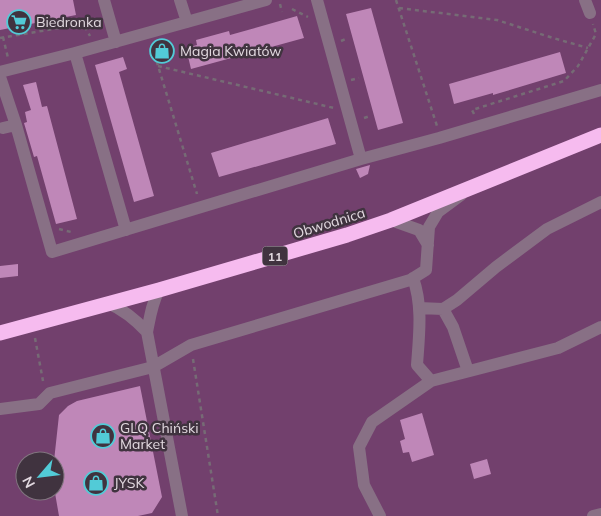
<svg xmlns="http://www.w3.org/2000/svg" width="601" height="516" font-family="Mulish,sans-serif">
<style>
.green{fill:#72406d;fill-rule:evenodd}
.building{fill:#bf87b8}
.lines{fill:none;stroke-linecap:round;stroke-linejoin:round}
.path{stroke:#766b75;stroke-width:2.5;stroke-dasharray:4 4;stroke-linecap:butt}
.minor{stroke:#887085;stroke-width:12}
.highway{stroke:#f6bbef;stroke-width:15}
.labels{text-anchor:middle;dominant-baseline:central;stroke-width:5;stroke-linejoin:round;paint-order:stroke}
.shield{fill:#40333f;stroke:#b1a7b0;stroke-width:1}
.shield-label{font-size:12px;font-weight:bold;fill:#e2d9e0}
.poi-label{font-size:14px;fill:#e2d9e0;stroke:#40333f;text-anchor:start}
.street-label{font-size:14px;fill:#e2d9e0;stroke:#40333f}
</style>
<rect width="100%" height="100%" fill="#40333f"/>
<path class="green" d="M0,0H601V516H0ZM25,461H55V491H25Z"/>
<path class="building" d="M0,0H73L76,15L0,30Z
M371,8L403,123L378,130L346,14Z
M297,16L304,38L191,69L186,48L197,45L196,40L229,31L230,35Z
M560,52L566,73L493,95V93L454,104L449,84Z
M123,57L127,69L119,72L154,196L134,202L95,65Z
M36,82L42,107L47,106L77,219L56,224L37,156L34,157L24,123L27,122L25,112L31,110L23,85Z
M328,118L336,144L219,177L211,153Z
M370,165L368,174L360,178L356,169Z
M18,264V276L0,278V266Z
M140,386L162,497L152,513L138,516H59L55,493V461H54L59,415L68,406L77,401Z
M422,413L434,455L412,462L409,452L403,453L400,441L405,439L400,420Z
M487,459L491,474L474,479L470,464Z"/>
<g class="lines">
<path class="path" d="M396,0L437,126
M280,4L282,12
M399,8L497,20L553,38L588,48
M292,9L308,17
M3,37L8,58
M0,38L59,28L82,23L84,25L90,36
M341,41L348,38
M152,46L197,194
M158,66L334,108
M351,80L359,78
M474,114L472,110L564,81L578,66L596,34L593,24
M364,118L370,116
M59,229L71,232
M35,338L43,381
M193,359L218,516"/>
<path class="minor" d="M104,0L116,42
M180,0L187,22
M317,0L361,159
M585,0L590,13
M75,53L126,230
M0,72L75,53L266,0
M0,77L16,125L52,252L361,159L439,138L601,90
M3,128L16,125
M391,220L419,230L428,245
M413,278C423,306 419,336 417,365L431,381
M159,290C152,303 150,317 147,332L182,516
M108,303C124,310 135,319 147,332
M419,308L443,309L457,300L496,267L547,229L601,202
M443,309L453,327L468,371
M0,409L39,404L50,393L153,367L191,345L410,280L426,270L429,227L438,212L461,195
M380,516L364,485L359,447L372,422L431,381L558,348L601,327
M593,516L601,514"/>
<path class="highway" d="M0,333L159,290L347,235L391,220L601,135"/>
</g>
<defs>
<g id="supermarket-ring" transform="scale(1.25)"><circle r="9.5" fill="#40333f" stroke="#52cbd7" stroke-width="1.5"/><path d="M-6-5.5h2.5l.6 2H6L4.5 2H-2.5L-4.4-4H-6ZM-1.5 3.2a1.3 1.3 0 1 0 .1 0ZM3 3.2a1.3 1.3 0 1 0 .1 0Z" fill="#52cbd7"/></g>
<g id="shop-ring" transform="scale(1.25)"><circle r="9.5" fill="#40333f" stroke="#52cbd7" stroke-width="1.5"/><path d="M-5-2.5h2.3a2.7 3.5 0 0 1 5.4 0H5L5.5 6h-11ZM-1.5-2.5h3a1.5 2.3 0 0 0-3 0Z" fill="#52cbd7"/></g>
</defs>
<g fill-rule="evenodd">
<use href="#supermarket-ring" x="19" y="22"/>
<use href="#shop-ring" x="162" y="51"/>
<use href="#shop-ring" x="103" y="436"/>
<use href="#shop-ring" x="96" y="483"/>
</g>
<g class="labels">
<rect class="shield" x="262.5" y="246.5" width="25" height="19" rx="4"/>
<g class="shield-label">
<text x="275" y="256">11</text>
</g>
<g class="poi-label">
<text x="36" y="22">Biedronka</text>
<text x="180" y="51">Magia Kwiatów</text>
<text x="120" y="428">GLQ Chiński<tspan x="120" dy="16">Market</tspan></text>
<text x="114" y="483">JYSK</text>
</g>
<g class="street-label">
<text transform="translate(329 223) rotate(-17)">Obwodnica</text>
</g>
</g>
<g transform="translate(40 476) rotate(242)"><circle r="24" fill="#40333f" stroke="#81757f"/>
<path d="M0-4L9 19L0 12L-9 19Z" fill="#52cbd7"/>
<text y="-8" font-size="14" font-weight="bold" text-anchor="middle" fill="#e2d9e0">N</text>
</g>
</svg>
